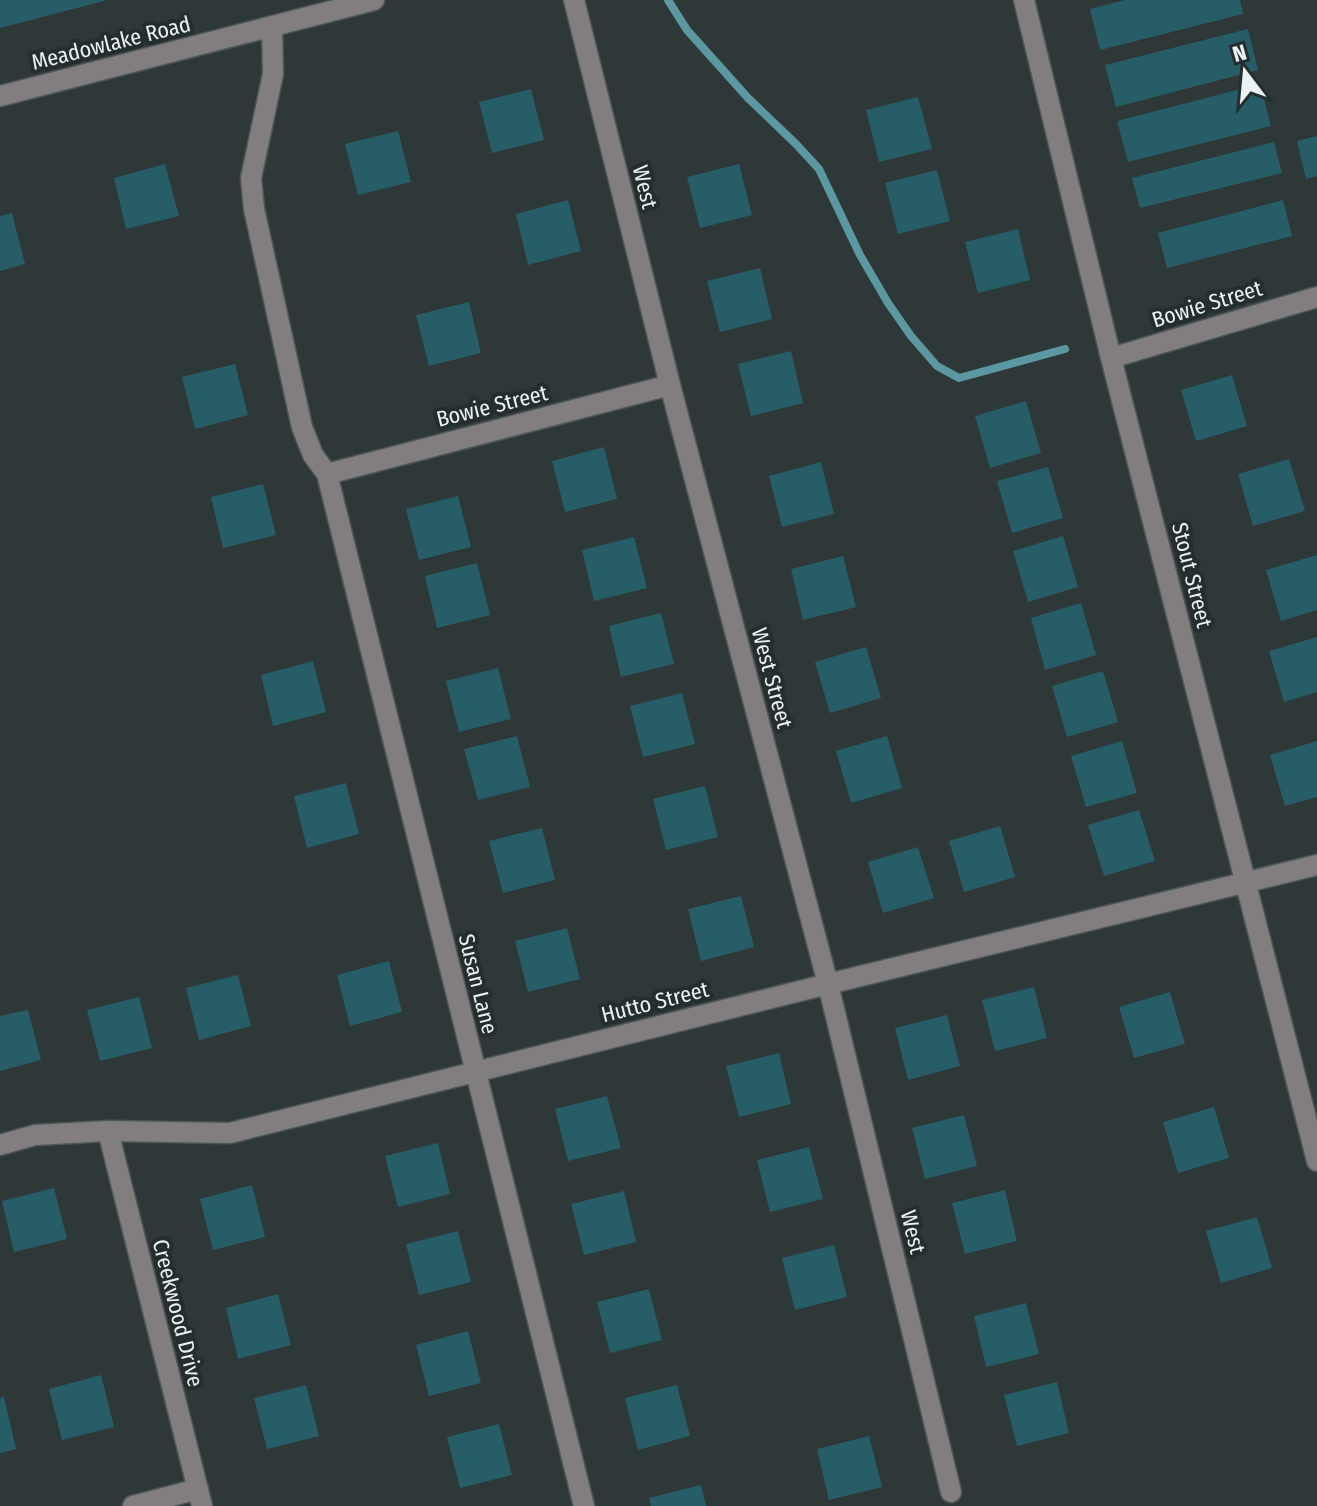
<svg xmlns="http://www.w3.org/2000/svg" width="1317" height="1506" font-family="'Fira Sans Condensed',sans-serif">
<style>
.lines{fill:none;stroke-linecap:round;stroke-linejoin:round}
.stream{stroke:#5c98a2;stroke-width:8}
.building{fill:#265d67}
.minor-casing{stroke:#4d5657;stroke-width:23}
.minor{stroke:#827d7e;stroke-width:20}
.labels{text-anchor:middle;dominant-baseline:central;stroke-width:8;stroke-linejoin:round;paint-order:stroke}
.street-label{font-size:22px;fill:#ecf1f2;stroke:#252e2f}
</style>
<rect width="100%" height="100%" fill="#2f3839"/>
<g class="lines">
<path class="stream" d="M668,0L687,30L748,98L796,144L819,169L860,255L888,303L911,336L937,366L959,378L1065,349"/>
</g>
<path class="building" d="M0,0H104V1L0,28Z
M1125,0H1240L1243,14L1100,50L1090,9Z
M1248,29L1258,70L1116,107L1105,65Z
M1260,84L1271,126L1128,162L1117,121Z
M531,89L544,140L492,153L479,102Z
M918,97L932,149L879,162L866,110Z
M398,131L411,182L358,195L345,144Z
M1317,136V176L1306,179L1297,141Z
M1274,142L1282,173L1140,208L1132,178Z
M165,164L179,216L126,229L114,178Z
M739,164L752,215L700,228L687,177Z
M937,170L950,221L898,234L885,183Z
M568,200L581,251L528,265L516,214Z
M1283,200L1292,236L1167,268L1158,233Z
M12,213L25,264L0,271V216Z
M1018,229L1030,280L978,293L965,242Z
M760,268L772,319L720,332L707,281Z
M469,302L481,353L429,366L416,315Z
M791,351L803,403L751,416L738,364Z
M235,364L248,415L195,429L182,377Z
M1232,375L1247,426L1196,441L1181,390Z
M1026,401L1041,453L990,468L975,416Z
M604,447L617,499L565,512L552,461Z
M1289,459L1305,511L1253,526L1238,474Z
M821,462L834,514L782,527L769,476Z
M1048,467L1063,518L1012,533L997,481Z
M263,484L276,535L223,548L211,497Z
M458,496L471,547L419,560L406,509Z
M1063,536L1078,587L1028,602L1013,551Z
M634,537L647,588L594,601L582,550Z
M1317,555V610L1281,621L1266,570Z
M843,556L856,607L803,620L791,569Z
M477,563L490,615L437,628L425,576Z
M1081,603L1096,655L1045,670L1031,618Z
M661,613L674,664L621,677L609,626Z
M1317,637V692L1284,702L1269,651Z
M866,647L881,698L830,713L815,662Z
M313,661L326,712L273,726L261,675Z
M498,668L511,719L459,732L446,681Z
M1103,671L1118,722L1067,737L1052,686Z
M682,693L695,744L643,757L630,706Z
M517,736L530,787L478,800L464,749Z
M887,736L902,788L851,803L836,751Z
M1122,741L1137,793L1086,807L1071,756Z
M1317,741V797L1285,806L1270,755Z
M346,783L359,834L307,848L294,796Z
M705,786L718,837L666,850L653,799Z
M1139,810L1155,861L1104,876L1088,825Z
M1000,826L1015,877L964,892L949,841Z
M542,828L555,880L503,893L489,841Z
M918,847L934,898L883,913L868,862Z
M741,896L754,947L701,961L688,909Z
M567,928L580,979L528,992L515,941Z
M389,961L402,1012L350,1026L337,975Z
M238,975L251,1026L199,1040L186,988Z
M1034,987L1047,1038L995,1051L982,1000Z
M1170,992L1185,1044L1134,1058L1119,1007Z
M139,997L152,1048L100,1061L87,1010Z
M28,1010L41,1060L0,1071V1016Z
M947,1015L960,1066L908,1080L895,1028Z
M779,1053L791,1104L739,1117L726,1066Z
M607,1096L621,1148L568,1161L555,1109Z
M1214,1107L1229,1158L1178,1173L1163,1122Z
M964,1115L977,1166L925,1179L912,1128Z
M438,1143L450,1194L398,1207L385,1156Z
M809,1147L823,1199L770,1212L757,1160Z
M252,1185L265,1237L213,1250L200,1199Z
M54,1188L67,1239L14,1252L2,1201Z
M1005,1190L1017,1241L965,1254L952,1203Z
M624,1191L636,1242L584,1255L571,1204Z
M1257,1217L1272,1268L1221,1283L1206,1231Z
M458,1231L471,1282L419,1295L406,1244Z
M834,1245L847,1297L795,1310L782,1258Z
M649,1289L662,1340L610,1353L597,1302Z
M278,1294L291,1345L238,1359L226,1308Z
M1026,1303L1039,1354L986,1367L974,1316Z
M468,1331L481,1383L429,1396L416,1345Z
M101,1375L114,1427L62,1440L49,1389Z
M1057,1382L1069,1433L1017,1446L1004,1395Z
M306,1385L319,1436L267,1449L254,1398Z
M677,1385L690,1436L638,1450L625,1398Z
M4,1397L16,1449L0,1453V1398Z
M499,1424L512,1475L460,1488L447,1437Z
M869,1436L882,1487L829,1500L817,1449Z
M701,1485L706,1506H651L649,1498Z"/>
<g class="lines">
<g class="minor-casing">
<path id="minor" d="M574,0L670,385L828,984L951,1492
M1024,0L1111,358L1317,1161
M272,26L273,74L251,178L254,209L302,427L313,455L327,474L584,1506
M0,96L374,0
M1111,358L1317,297
M327,474L670,385
M108,1131L202,1506
M0,1145L35,1135L108,1131L230,1133L828,984L1317,865
M133,1506L198,1489"/>
</g>
<use href="#minor" class="minor"/>
</g>
<g class="labels">
<g class="street-label">
<text transform="translate(111 43) rotate(-14)">Meadowlake Road</text>
<text transform="translate(645 187) rotate(76)">West</text>
<text transform="translate(1207 304) rotate(-17)">Bowie Street</text>
<text transform="translate(492 406) rotate(-14)">Bowie Street</text>
<text transform="translate(1192 575) rotate(76)">Stout Street</text>
<text transform="translate(772 678) rotate(75)">West Street</text>
<text transform="translate(478 984) rotate(76)">Susan Lane</text>
<text transform="translate(655 1002) rotate(-14)">Hutto Street</text>
<text transform="translate(913 1232) rotate(76)">West</text>
<text transform="translate(178 1313) rotate(76)">Creekwood Drive</text>
</g>
</g>
<g transform="translate(1245 72) rotate(344)" stroke="#252e2f" stroke-width="6" paint-order="stroke">
<path d="M0-6L14 30L0 20L-14 30Z" fill="#ecf1f2"/>
<text y="-12" font-size="22" font-weight="bold" text-anchor="middle" fill="#ecf1f2">N</text>
</g>
</svg>
